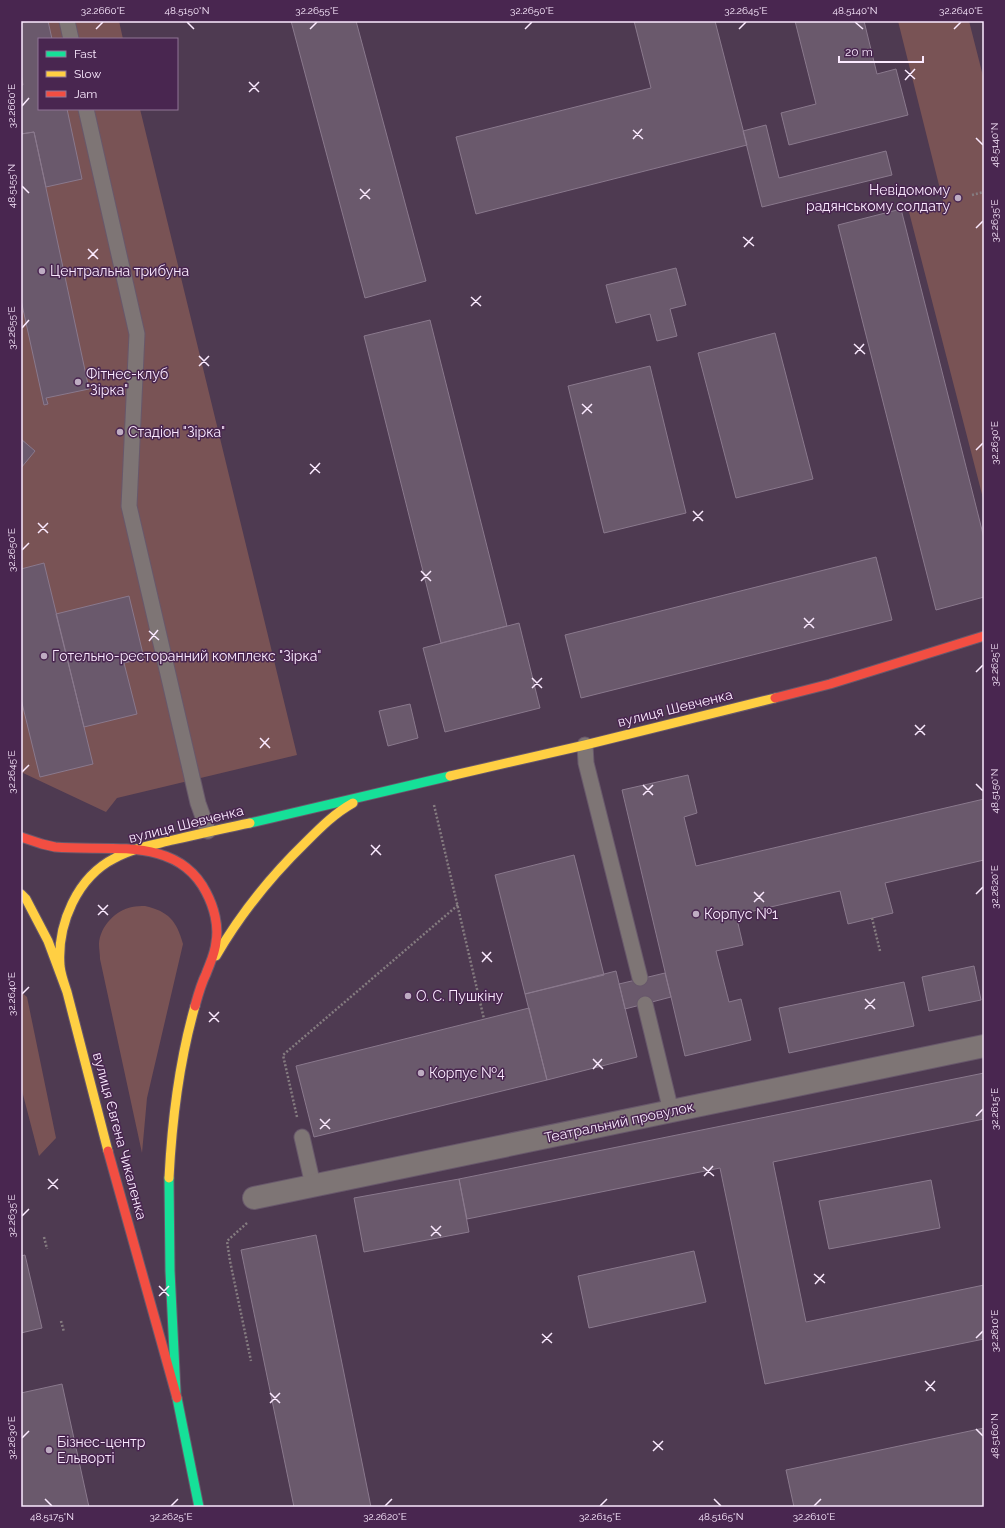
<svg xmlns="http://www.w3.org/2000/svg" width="1005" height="1528" font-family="Raleway,sans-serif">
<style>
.green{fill:#795355}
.building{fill:#6a596c;stroke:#8a798d}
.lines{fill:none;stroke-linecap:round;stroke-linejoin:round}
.lane-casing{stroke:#68586b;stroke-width:17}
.street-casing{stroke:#68586b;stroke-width:24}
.fast-casing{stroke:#68586b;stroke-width:11}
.slow-casing{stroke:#68586b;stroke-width:11}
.jam-casing{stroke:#68586b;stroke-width:11}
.path{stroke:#857c80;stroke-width:2.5;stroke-dasharray:2 2;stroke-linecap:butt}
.lane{stroke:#7e7575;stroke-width:15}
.street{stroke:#7e7575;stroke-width:22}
.fast{stroke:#16e098;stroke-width:9}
.slow{stroke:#ffcf43;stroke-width:9}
.jam{stroke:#f24e42;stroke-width:9}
.ticks{fill:none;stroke:#fbeaff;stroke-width:1.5}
.poi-dot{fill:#beacc2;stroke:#492650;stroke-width:1.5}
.labels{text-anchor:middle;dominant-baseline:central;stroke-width:3;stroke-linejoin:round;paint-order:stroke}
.poi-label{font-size:14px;fill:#fbeaff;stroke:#492650;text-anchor:start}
.street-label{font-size:14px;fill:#fbeaff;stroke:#492650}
.neatline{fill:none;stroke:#fbeaff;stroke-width:1.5}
.ticks-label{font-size:10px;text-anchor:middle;fill:#fbeaff}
</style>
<rect width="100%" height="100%" fill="#4e3a51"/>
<path class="green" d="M21,21H119L123,39H39V109H140L297,755L117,798L106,812L21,772Z
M898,21H969L984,80V502L909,212L944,205Z
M145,906C168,911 177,921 183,944L147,1098L142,1153L100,959C100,954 99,949 99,944C100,926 116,910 132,907C136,906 141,906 145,906Z
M21,992L27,997L56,1138L39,1156L21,1087Z"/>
<path class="building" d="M31,21H48L52,39H39V109H67L82,179L46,187L34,132L21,134V85H23L21,74V23Z
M291,21H356L426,281L365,298Z
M634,21H715L747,145L476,214L456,137L651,88Z
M795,21H864L877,74L896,69L908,115L789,145L781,113L816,104Z
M766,125L779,178L886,151L892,175L762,207L743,131Z
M34,132L89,389L46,398L48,404L44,405L21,300V134Z
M901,209L984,538V597L936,610L838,225Z
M676,268L686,305L670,309L677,336L657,341L650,314L616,323L606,285Z
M430,320L507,626L441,643L364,336Z
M775,333L813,479L736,498L698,353Z
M650,366L686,513L604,533L568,386Z
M21,439L35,451L21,468Z
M876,557L892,620L581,698L565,635Z
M44,563L93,764L40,777L21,699V569Z
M129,596L144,658L124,663L137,714L84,727L56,614Z
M519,623L540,708L445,732L423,648Z
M410,704L418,738L388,746L379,711Z
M688,775L697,813L684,817L696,866L984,799V860L885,883L893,913L848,924L840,891L736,915L743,945L716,951L729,1002L741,999L751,1040L685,1056L622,790Z
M574,855L604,975L525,994L495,875Z
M974,966L981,1000L929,1011L922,977Z
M616,971L637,1057L547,1080L525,994Z
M665,973L671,997L625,1009L619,984Z
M904,982L914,1026L789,1053L779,1008Z
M529,1008L547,1080L314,1137L296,1066Z
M984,1073V1119L773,1162L806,1322L984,1285V1339L765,1384L720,1168L467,1219L459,1179Z
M459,1179L469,1232L364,1252L354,1198Z
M931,1180L940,1228L829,1249L819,1201Z
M316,1235L371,1507H294L241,1250Z
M694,1251L706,1302L589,1328L578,1276Z
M25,1255L42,1328L21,1333V1256Z
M62,1384L89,1507H21V1393Z
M984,1428V1507H794L786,1470Z"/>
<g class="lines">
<g class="lane-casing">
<path id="lane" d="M67,21L71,39
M86,109L137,334L129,506L198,803L208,831
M585,745L586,763L640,978
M645,1004L671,1111
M302,1137L313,1185"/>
</g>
<g class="street-casing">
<path id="street" d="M254,1198L984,1046"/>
</g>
<g class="fast-casing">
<path id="fast" d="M250,823L450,776
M169,1178L170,1271L176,1392
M177,1398L199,1507"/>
</g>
<g class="slow-casing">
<path id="slow" d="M450,776L585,745L775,698
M21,894L26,899L48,941L67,992L108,1151
M216,956C241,913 271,876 306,842C321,827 335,813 353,803
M67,992C64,983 61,975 60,966C57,924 77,877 115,858C133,848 153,845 173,840C199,834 225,828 250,823
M169,1178C172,1119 179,1062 195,1006"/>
</g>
<g class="jam-casing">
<path id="jam" d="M775,698L830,684L984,636
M21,837L42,844L55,847C108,852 177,835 206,892C214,907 219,926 216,942C215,954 210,963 206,974C201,984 198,995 195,1006
M108,1151L177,1398"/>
</g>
<path class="path" d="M972,195L984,192
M434,805L484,1019
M872,918L880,951
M297,1117L283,1055L458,905
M247,1223L227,1241L230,1261L251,1361
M44,1237L47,1249
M61,1321L64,1332"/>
<use href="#lane" class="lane"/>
<use href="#street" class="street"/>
<use href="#fast" class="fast"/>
<use href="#slow" class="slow"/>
<use href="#jam" class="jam"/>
</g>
<path class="ticks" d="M187,22L194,29M855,22L863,29M96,29L103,22M310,29L317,22M525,29L532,22M739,29L746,22M954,29L961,22M905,70L915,79M905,80L915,69M249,82L259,92M249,92L259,82M22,106L29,98M633,130L643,139M976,138L983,145M633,139L642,129M22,186L29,193M360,189L370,199M360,199L370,189M976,228L983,221M743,237L754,246M744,247L753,237M88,249L98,259M88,259L98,249M471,297L481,306M471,306L481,296M22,328L29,320M854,344L865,354M855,354L864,344M199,356L209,366M199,366L209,356M582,404L592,413M582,414L592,404M976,450L983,443M310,464L320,473M310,474L320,463M693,511L703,521M693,521L703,511M38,523L48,533M38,533L48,523M22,550L29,543M421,571L431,581M421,581L431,571M804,618L814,628M804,628L814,618M149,631L159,640M149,641L158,630M976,672L983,665M532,678L542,688M532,688L542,678M915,725L925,735M915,735L925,725M260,738L270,748M260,748L269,738M22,772L29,765M976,784L983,791M643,785L653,795M643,795L653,785M371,845L381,855M371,855L380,845M754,892L764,902M976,894L983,887M754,902L764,892M98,905L108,915M98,915L108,905M482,952L492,962M482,962L491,952M22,994L29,987M865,999L875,1009M865,1009L875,999M209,1012L219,1022M209,1022L219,1012M593,1059L603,1069M593,1069L602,1059M976,1116L983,1109M320,1119L330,1129M320,1129L330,1119M703,1167L714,1176M704,1176L713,1166M48,1179L58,1189M48,1189L58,1179M22,1216L29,1209M431,1226L441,1236M431,1236L441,1226M814,1274L825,1283M815,1284L824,1274M159,1286L169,1296M159,1296L169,1286M542,1334L552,1343M976,1338L983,1331M542,1343L552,1333M925,1381L935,1391M926,1391L935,1381M270,1393L280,1403M270,1403L280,1393M976,1429L983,1436M22,1438L29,1431M653,1441L663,1450M653,1451L663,1441M45,1499L52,1506M714,1499L721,1506M171,1506L178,1499M385,1506L392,1499M600,1506L607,1499M814,1506L821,1499"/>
<g class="poi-dot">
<circle cx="958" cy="198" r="4"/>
<circle cx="42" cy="271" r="4"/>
<circle cx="78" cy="382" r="4"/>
<circle cx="120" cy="432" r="4"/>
<circle cx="44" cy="656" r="4"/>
<circle cx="696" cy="914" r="4"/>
<circle cx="408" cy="996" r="4"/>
<circle cx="421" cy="1073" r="4"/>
<circle cx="49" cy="1450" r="4"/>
</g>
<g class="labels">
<g class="poi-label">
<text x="950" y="190" text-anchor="end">Невідомому<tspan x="950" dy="16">радянському солдату</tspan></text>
<text x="50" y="271">Центральна трибуна</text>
<text x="86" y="374">Фітнес-клуб<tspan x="86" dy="16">"Зірка"</tspan></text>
<text x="128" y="432">Стадіон "Зірка"</text>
<text x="52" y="656">Готельно-ресторанний комплекс "Зірка"</text>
<text x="704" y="914">Корпус №1</text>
<text x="416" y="996">О. С. Пушкіну</text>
<text x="429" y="1073">Корпус №4</text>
<text x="57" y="1442">Бізнес-центр<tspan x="57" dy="16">Ельворті</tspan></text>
</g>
<g class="street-label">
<text transform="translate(675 708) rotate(-14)">вулиця Шевченка</text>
<text transform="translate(186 824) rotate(-14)">вулиця Шевченка</text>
<text transform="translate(619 1122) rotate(-12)">Театральний провулок</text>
<text transform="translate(120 1136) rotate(75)">вулиця Євгена Чикаленка</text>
</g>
</g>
<rect width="1005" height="1528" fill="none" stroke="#492650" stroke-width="44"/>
<rect x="38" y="38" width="140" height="72" fill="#492650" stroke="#907496"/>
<rect x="46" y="51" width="20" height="6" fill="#16e098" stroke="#907496"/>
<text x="74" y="58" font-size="12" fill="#fbeaff">Fast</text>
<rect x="46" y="71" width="20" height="6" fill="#ffcf43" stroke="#907496"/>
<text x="74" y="78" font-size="12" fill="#fbeaff">Slow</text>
<rect x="46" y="91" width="20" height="6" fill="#f24e42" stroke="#907496"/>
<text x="74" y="98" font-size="12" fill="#fbeaff">Jam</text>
<path d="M839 56v6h84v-6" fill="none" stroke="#fbeaff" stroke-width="2"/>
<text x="845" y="56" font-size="12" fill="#fbeaff" stroke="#492650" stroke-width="3" paint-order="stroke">20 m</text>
<rect x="22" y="22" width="961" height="1484" class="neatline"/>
<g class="ticks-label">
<text x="103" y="14">32.2660°E</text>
<text x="187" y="14">48.5150°N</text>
<text x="317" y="14">32.2655°E</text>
<text x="532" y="14">32.2650°E</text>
<text x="746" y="14">32.2645°E</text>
<text x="855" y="14">48.5140°N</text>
<text x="961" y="14">32.2640°E</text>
<text transform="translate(11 106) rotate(-90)" y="4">32.2660°E</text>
<text transform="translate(994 145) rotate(-90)" y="4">48.5140°N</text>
<text transform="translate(11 186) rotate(-90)" y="4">48.5155°N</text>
<text transform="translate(994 221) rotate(-90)" y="4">32.2635°E</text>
<text transform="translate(11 328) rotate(-90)" y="4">32.2655°E</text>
<text transform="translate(994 443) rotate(-90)" y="4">32.2630°E</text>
<text transform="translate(11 550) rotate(-90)" y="4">32.2650°E</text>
<text transform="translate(994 665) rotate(-90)" y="4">32.2625°E</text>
<text transform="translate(11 772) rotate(-90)" y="4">32.2645°E</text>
<text transform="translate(994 791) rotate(-90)" y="4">48.5150°N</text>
<text transform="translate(994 887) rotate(-90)" y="4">32.2620°E</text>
<text transform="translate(11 994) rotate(-90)" y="4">32.2640°E</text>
<text transform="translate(994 1109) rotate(-90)" y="4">32.2615°E</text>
<text transform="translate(11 1216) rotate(-90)" y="4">32.2635°E</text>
<text transform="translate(994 1331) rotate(-90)" y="4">32.2610°E</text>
<text transform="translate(994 1436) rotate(-90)" y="4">48.5160°N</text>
<text transform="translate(11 1438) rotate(-90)" y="4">32.2630°E</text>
<text x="52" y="1520">48.5175°N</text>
<text x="171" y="1520">32.2625°E</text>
<text x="385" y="1520">32.2620°E</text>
<text x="600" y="1520">32.2615°E</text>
<text x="721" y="1520">48.5165°N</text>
<text x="814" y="1520">32.2610°E</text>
</g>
</svg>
